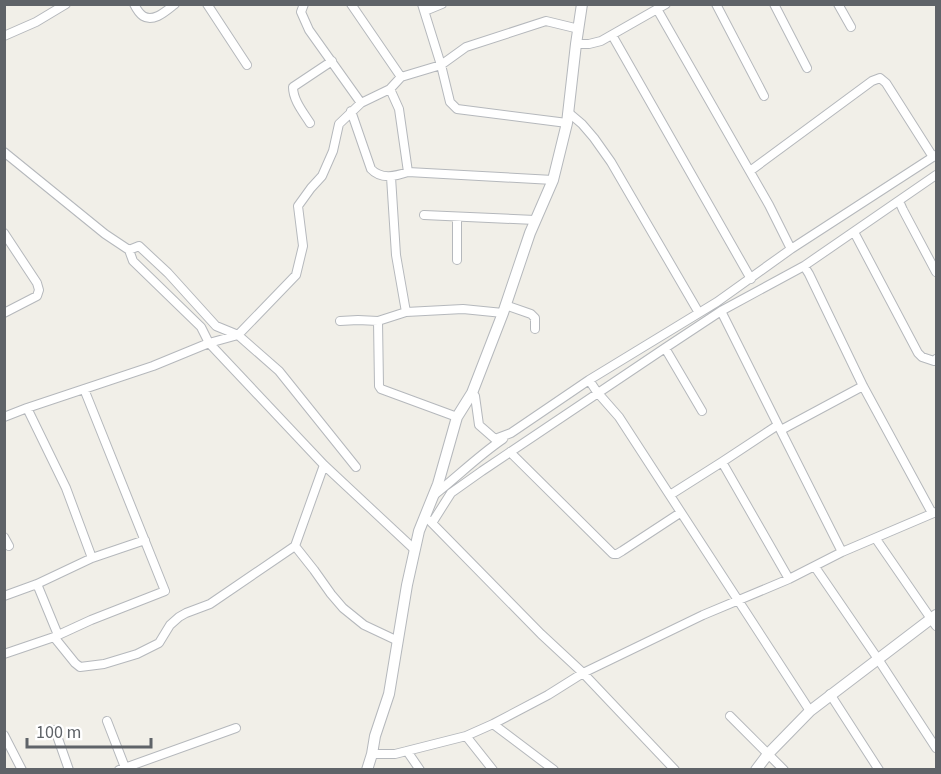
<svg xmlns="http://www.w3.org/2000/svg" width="941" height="774" font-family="'Source Sans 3',sans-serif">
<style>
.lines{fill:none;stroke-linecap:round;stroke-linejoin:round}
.minor-casing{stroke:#b5b8bc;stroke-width:10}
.tertiary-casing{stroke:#b5b8bc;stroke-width:12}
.minor{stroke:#fff;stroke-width:8}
.tertiary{stroke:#fff;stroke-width:10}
</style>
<rect width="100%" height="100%" fill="#f1efe8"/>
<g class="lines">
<g class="minor-casing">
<path id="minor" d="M134,4C136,8 140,14 143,16C154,23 167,10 175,4
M207,4L247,65
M304,4L301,12L309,30L361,103
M351,4L401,77
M422,4L441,65L450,102L457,109L567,123
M716,4L764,96
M774,4L807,68
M838,4L851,27
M657,9L769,205L791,249
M425,11L442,4
M612,35L751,279
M4,36L36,22L66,4
M576,44H589L601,41L666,4
M390,89L399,109L408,172
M351,111L371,169C381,180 396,176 408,172L553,180
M569,113L582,124L594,138L611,162L699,313
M310,123C303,112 293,100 293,87L332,61
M4,152L105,234L129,250L133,261L201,327L209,343L324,465L415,550
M750,171L872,81L880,78L886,83L933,157
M391,177L396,255L406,312
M899,201L903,210L936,272
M424,215L535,220
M854,232L918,353L922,357L934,361L936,359
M4,233L37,283L39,290L37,296L4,313
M129,250L139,246L168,273L216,326L238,335L279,371L356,467
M457,260V217
M804,266L809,274L863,386L932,513
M505,305L531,314L535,318V329
M721,311L778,425
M340,321L358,320L378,321L406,312L463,309L503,313
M378,321L379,386L381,389L457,417
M665,348L702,411
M589,380L597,392L619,417L810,711
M472,393L475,396L479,425L495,439L511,433L589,380L717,302L791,249L936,155
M27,408L66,488L92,558
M4,417L27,408L153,366L209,343L238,335L296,275L303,246L298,206L311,188L322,176L333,151L339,124L361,103L390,89L401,77L441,65L466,47L546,21L579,29
M781,430L863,386
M510,452L613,554H617L622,551L680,513
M722,462L789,579
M434,495C457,477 478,456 503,439
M670,495L722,462L778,425L842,552
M430,521L541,634L583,673L675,770
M432,523L451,493L482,471L665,348L721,311L804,266L936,175
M4,537L9,546
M876,539L936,626
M295,546L314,570L331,594L343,608L364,625L398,641
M815,567L878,659L936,748
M37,584L58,635
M4,596L37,584L92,558L145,540
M54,637L75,663L80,667L104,664L137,654L159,643L170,625L179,617L186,613L210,604L295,546L324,465
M4,654L54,637L91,620L165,591L84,389
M830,694L879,770
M730,716L784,770
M107,721L126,770
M493,724L554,770
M55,730L69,770
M4,735L22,770
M466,736L493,770
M407,751L420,770
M372,754H395L466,736L493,724L548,695L583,673L703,615L789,579L842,552L936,512
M119,770L236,728"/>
</g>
<g class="tertiary-casing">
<path id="tertiary" d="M367,770L372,754L375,736L389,694L407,585L419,531L438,484L457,417L472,393L503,313L530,233L553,180L567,123L576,44L582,4
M756,770L768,754L810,711L936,615"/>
</g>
<use href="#minor" class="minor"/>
<use href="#tertiary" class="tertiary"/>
</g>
<rect width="941" height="774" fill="none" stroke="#5f6368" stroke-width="12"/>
<path d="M27 738v9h124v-9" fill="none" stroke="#5f6368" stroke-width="3"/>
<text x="36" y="738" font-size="18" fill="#5f6368" stroke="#ffffff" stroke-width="4.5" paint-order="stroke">100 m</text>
</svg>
